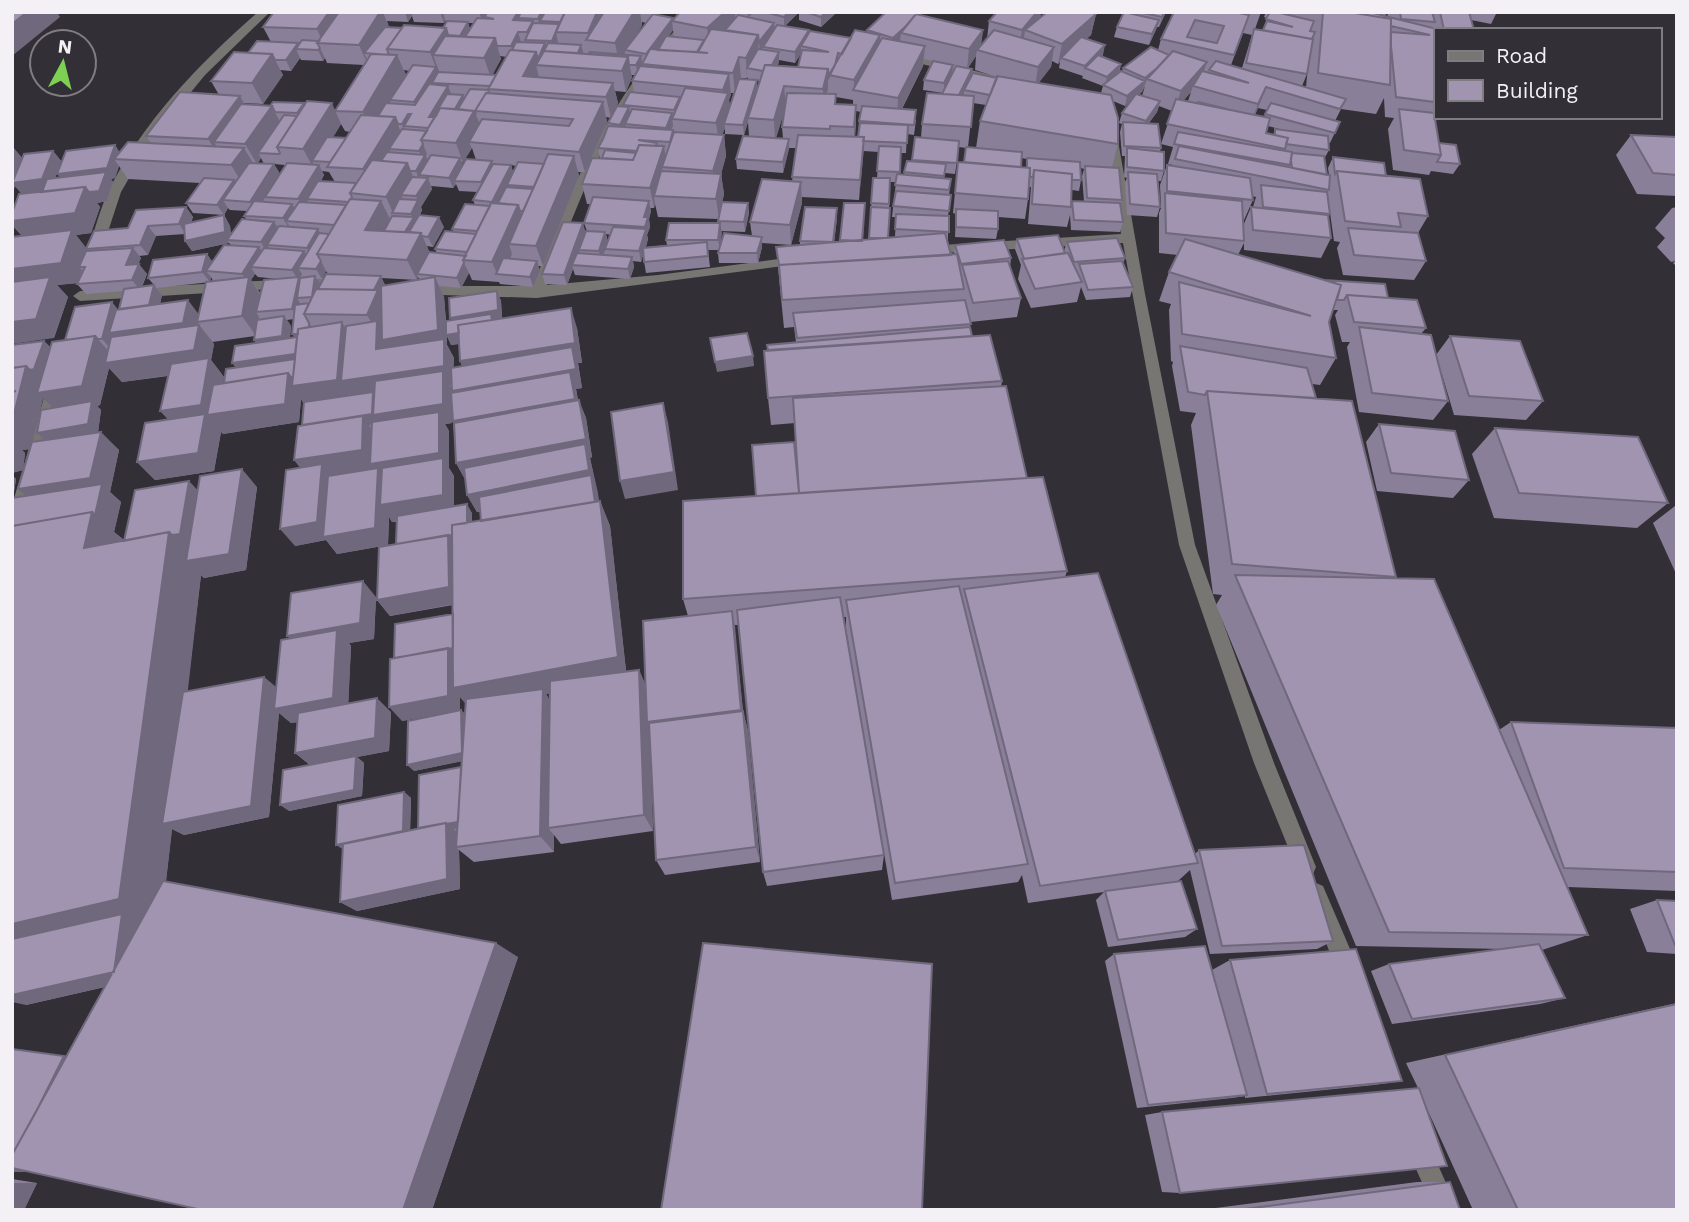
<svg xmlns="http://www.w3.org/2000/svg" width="1689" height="1222" font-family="'Work Sans',sans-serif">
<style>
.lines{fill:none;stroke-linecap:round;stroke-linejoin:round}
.minor{fill:#777673;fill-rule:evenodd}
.wall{fill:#8a7f98;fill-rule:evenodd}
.shaded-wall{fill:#70687c;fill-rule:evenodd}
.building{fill:#a094b1;stroke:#70687c;stroke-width:2;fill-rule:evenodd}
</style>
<rect width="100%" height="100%" fill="#323036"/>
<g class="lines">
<path class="minor" d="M258,12H270L205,75L150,142L121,192L101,253L99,256H89L87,253C94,233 99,212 108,192C143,121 199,64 258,12Z
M693,12H705C687,33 667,50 650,72C603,135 574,212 547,285L658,275L801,256L808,260L806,263L537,298L413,294L411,291L418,286H533C571,186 614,87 693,12Z
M901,53L1000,77L1002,79L996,82L897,58L895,56Z
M1111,131L1117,135L1145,294L1195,545L1274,763L1316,867L1313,874L1306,877L1299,874L1254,763L1179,545L1123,243L926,254L919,250L926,246L1121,234L1105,135Z
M345,276L350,278V284L80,301L73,296L80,291Z
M55,379L62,384L20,535L18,540L12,542V505L48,384Z
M1316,883L1323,886L1359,970L1356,978L1348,981L1340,978L1306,893L1309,886Z
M1418,1134L1426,1138L1458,1210H1434L1406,1146L1410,1138Z"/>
</g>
<path class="wall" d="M274,12H663L659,13V15L673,19L680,12H837L821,27L799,20V12L785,26L809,33L851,38L867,32V30L918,15L983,30L981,45L987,39L989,21L997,12H1041L1040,19L1047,12H1093L1092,13L1096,14L1091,35L1086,39L1103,55L1101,57L1121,64L1119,74L1122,72L1123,68L1158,50L1161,39L1174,12H1261L1255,29L1263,30L1267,18L1264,17L1266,12H1387L1385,16L1388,17L1387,12H1497L1491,24L1471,20L1474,30H1435V117H1436L1435,119L1439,143L1460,164L1453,174L1431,171L1429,175L1393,170L1388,129L1394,118L1385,117L1384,98L1376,114L1341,109L1335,121L1340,122L1330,143H1328L1329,150L1324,159L1327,175H1329L1328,168L1333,157L1386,176L1428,216L1418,233L1426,261L1414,280L1343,275L1337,248L1340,242L1334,241L1327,192L1330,214L1328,217L1331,238L1321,258L1244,250V243L1238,255L1388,298L1426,328L1421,334L1436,355L1450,336L1543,401L1526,420L1454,415L1441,371L1448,401L1433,420L1359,412L1347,347L1350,342H1342L1335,315L1338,310H1333L1329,322L1336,358L1320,385L1312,384L1316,398L1396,577L1395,578L1499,730L1511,722L1677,728V891L1568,887L1588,935L1542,950L1565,998L1540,1004L1392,1024L1371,971L1389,964L1502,949L1356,946L1216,605L1222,595L1213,594L1191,425L1196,413L1180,411L1172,366L1173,362L1171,361L1169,310L1171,304L1159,301L1169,272L1178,255L1159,253V213L1161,208L1160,185L1167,165H1173L1168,164L1173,147L1161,144L1172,111L1159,106L1157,112L1149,123L1161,148L1160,151L1164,171L1161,181H1158L1160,207L1157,217L1127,215L1125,182L1127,178L1124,177L1125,156H1122L1120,132L1122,124L1119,123L1122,113L1131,101L1125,106L1113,101L1118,144L1112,167L1122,200L1120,207L1123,222L1120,232L1071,230L1070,215L1067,227L1028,224L1031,187H1029L1028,199L1025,219L998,217V229L996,239L955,237L956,214L953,213L958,162H964L966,148L959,147L955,174L945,173L944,178L951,179L949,195H951L948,216V241L951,255H954L955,245L1011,258L1010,267L1021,298L1017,317L970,322V328L972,336L1002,381L1001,387L1027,478L1067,571L1065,577L1195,854L1199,850L1333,941L1317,949L1210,954L1190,870L1178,881L1197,929L1185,937L1108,947L1096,900L1104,892L1028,903L1022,875L1018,882L892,900L846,629V617H843L884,855L882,870L767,886L763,872L738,625H734L743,711L748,731L760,862L665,875L656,860L649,726L653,831L561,844L554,835V852L474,862L459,850L460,889L357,911L340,902L404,792L411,798L410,830L418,828L461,767L462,761L414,771L461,710L465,714L466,704L460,697V710L402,721L394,658L453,614V605L390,616L377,600L395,544L397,522H392L389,517L388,545L337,554L326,540L295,546L304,404L301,399L299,422L223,434L214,424L221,432L214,471L155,480L137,462L168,419V376L122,382L109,368L100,405L97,406L101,410L98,432L119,450L110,492L121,502L114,532L124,540L198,490L257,487L246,570L204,578L201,575L187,691L264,677L276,688L290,639L376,597L374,639L349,643L351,646L348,704L391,712L389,751L357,757L364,763L362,796L289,811L310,765L295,753L298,722L291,723L279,713L269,817L184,835L172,829L166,881L518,957L432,1210H202L31,1172H12V1049L67,1057L105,987L26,1005L12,475L16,479L13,498L27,496L18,489L30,449L22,450L25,453L23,470L12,473V345L44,341L51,348L65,340L119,309L124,291L86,294L77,284L78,283L57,285L68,297L54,338L22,236L12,225L42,191L21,193L15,186L12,194V146L22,158L53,151L61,161L55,178L60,177L115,145L119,152L151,143L146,136L219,95L211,81L248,53L271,42L263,27ZM412,16L414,22L444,23L445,20L446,22L443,28H402L389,27L387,21L408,22ZM642,22L646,23L636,36L642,25ZM468,23H474L470,29ZM673,30L674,37L669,36ZM1243,33L1252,35L1242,68L1231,65ZM801,53L798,67L778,65L779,60L795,63ZM500,56L507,57L496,75H492L501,59ZM976,56L975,70L997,77V78H971L972,69L968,68ZM300,58L301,60L323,61L325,58L327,63L364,65L336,110L305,104L304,103L270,106L245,105L244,103L263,104L283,75L280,70L291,71ZM924,59L935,62L924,80L923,90L943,93L922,124L921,138L915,137L912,162L907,161L904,175H899L901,153H906L907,134L914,135L916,120L902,109L923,66ZM1052,61L1058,64L1060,62L1059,68L1083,76L1082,78L1103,86L1101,93L1038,83L1051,67ZM1308,66L1306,87L1302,86L1307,74ZM404,70L409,71L400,84L406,75ZM631,75H635L632,81L634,93L623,105L624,107L613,114L618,103L615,91L626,92L632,77ZM748,77V79L760,81L757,88L740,79L741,78H747ZM1145,86L1142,96L1138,95L1142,92ZM1191,92L1188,101L1184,100ZM731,93H734L730,106L729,100ZM836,97L853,100V105L836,104ZM973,103L986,105L980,121L976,148L968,147ZM1258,108L1267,110L1264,117L1255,115ZM785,109L782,127L783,138H776ZM856,111L861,112L859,121L858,137H855ZM606,117L611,118L608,123V127L603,139L598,148L600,158L582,184L587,204H591L584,223L587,231L542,274L545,284L567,285L573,269L575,275L630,279L634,267L633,261L641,262L643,255L646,273L710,267L708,250H719L718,253L719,263H758L762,247V243L791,245L802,203V197L859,200L863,151L879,152L877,178H873L869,240H863L865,203H844L840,242H834L837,218L800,241V245L776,247L784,328L794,327L796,342L768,350V398L771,425L795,423L799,493L683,599L688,616L646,686L639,670L626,671L610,526L600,501H599L590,458L592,457L586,418L578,400L576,389L582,388L578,363H582L577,328L502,318L501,301L497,291L450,318L451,320L446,321L444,297L439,286L461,288L469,273L472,280L499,282L500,284L533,287L540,271L538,266H543L579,176L578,172H585L607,122ZM748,122L749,136L736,159L737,169L783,173L789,148H796L792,182L750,222L752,236L721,244V231L745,232L749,213L748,203L722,202L724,194L721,174L726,156L724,135H722L725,128V134L744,135ZM341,124L345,131L350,132L346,138L333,137ZM1268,126L1283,130L1275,129L1273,135L1266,133ZM472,148L476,160L463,165L462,163ZM261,158L264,164L258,163ZM1021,158L1027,159L1026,167H1021ZM274,164L285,165L280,174ZM511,165L516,166L513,172ZM119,166L128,179L200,183L186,203L193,213L224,215L228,208L230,210L247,211L244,216L247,220L231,235L230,226L224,215L191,223L193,217L186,207L128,228L86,248L76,235L91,233L100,207L97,203L107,201L113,182L111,179L115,178ZM1081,168L1084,169L1082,176L1084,201H1072V190L1079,191L1081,180ZM322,171L329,172L335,182L321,181L324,175ZM890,182H896L892,217H896L895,237L888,238ZM456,184L459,191L478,192L473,200L475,205L452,229L454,232L435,249L437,253L429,252L427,246L433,247L444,227L420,215L422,210L421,207L432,189L431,186L453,188ZM1252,196L1256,197L1253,207H1251L1243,226V220H1244L1253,200ZM655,204L658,217L718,219V223L666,240L667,245L646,247L648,239L647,235L650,227L649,219L651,211L650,208H654ZM185,234V241L192,251L229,243L231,245L212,262L207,254L148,278L154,285L142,287L147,274L138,264L141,258L139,256L148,255L156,236ZM606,234L611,235L608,242ZM326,271L328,274L320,285L316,279H322ZM255,274L258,277L278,279L261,294L251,280ZM211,277L213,281L199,314L160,304L162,295L157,288L210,282ZM418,277L420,280L385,285L381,278L417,280ZM294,319V337L290,338L291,326L287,320ZM201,328L212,342L255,336L254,340L256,343L223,383L224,377L211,360L214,344ZM447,336L451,345L459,344L460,361L462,366L453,368L454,358L447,345ZM43,398L53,408L37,433L44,440L32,442ZM452,406L456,463L466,481L467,495L477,512H480L481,521L472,522V513L454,506V476L449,468V431L445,424L452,423ZM373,468V469L331,476L330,475ZM550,693V701L546,694Z
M1124,12H1166L1159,27H1157L1149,45L1114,37L1117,27Z
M1631,135L1677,137V196L1637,194L1616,155Z
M1677,207V267L1673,263L1676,261L1671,262L1657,247L1665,238L1655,228L1672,208Z
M1017,239L1064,251L1067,242L1125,258L1123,263L1133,287L1130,297L1086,300L1081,287L1077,302L1031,308L1018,279L1021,265L1015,249Z
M1379,424L1469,480L1453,498L1377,491L1366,442Z
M1495,428L1668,503L1637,528L1494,518L1472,454Z
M1675,506H1677V576L1653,523Z
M1657,900L1677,901V954L1647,952L1630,909Z
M1114,954L1212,970L1230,960L1402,1081L1374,1085L1245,1098V1096L1232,1098L1137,1108L1105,961Z
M1677,1003V1210H1473L1423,1100L1180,1193L1162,1192L1145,1115L1162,1112L1418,1088L1406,1063Z
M12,1179L37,1183L24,1210H12Z
M1417,1182H1450L1460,1210H1200Z"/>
<path class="shaded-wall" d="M12,12H57L60,17L12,56Z
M329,12H337L343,26L323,43L317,29Z
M380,12H383L390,30L364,53L369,64L368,65L359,45Z
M405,12H411L412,16L408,22Z
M440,12H443L445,20L444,23Z
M479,12H489L485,17V19L483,24Z
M518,12H520L522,18H518L520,24L513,20Z
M541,12H550L540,21L542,27L541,29L538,19Z
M597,12H603L605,22L589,40L588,33Z
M634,12H640L642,25L627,51L625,50V53L619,63L615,43Z
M725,12H735L736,24L710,48L707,28Z
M747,12H751V15L748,18Z
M788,12H799L784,27V17Z
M826,12H837L821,27V17Z
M1037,12H1041L1038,27L1025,30L1023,46L1019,50L1022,30Z
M1164,12H1166L1159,27L1162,17Z
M918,14L901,33L900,42L893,49V38Z
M1096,14L1091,35L1064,59L1061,58L1060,62L1058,64L1062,44Z
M673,18L674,22L672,21L673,30L648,64L646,54Z
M1159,20L1156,30L1149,45L1152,34Z
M468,22L471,32L465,45L460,36Z
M774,23L775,33L760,52L759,42Z
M446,28L453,48L433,55L439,71L432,83L434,88L418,113L414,102L436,68L430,52Z
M809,30V41L801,46V53L795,63V52Z
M983,30L980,50H977L976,56L967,69L969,49Z
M518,32L521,42L514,57L511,46Z
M556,32L558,43L554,52L552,41Z
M758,35L759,55L747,68V78L746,58Z
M880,35L879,55L854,90V80Z
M495,38L501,59L491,78L484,58Z
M298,43L301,49H296L300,58L291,71L286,60Z
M545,43L548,54L536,65L539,77L523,76L536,52Z
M581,45L584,55L575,60Z
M1105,45L1103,55L1089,70L1085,68L1083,76L1085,66Z
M925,46L923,66L897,118L898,98Z
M1054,47L1051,67L1035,88L1038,67Z
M320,48L325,58L323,61L318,50Z
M779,52V62L769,82V72Z
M272,54L283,75L263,104L252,83Z
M397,55L406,75L372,133L363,112Z
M641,56L643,67L638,76L636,65Z
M628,57L632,77L626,92L622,71Z
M739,57L741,78L735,93L733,73Z
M1172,57L1147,79L1142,92L1125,106L1127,96L1144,83L1145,78Z
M1207,62L1200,82L1193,86L1191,92L1174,111L1181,91Z
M1121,64L1118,74L1105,87L1107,77Z
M953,65L952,75L944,94V83Z
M828,69V89L823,109V89Z
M972,69L971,79L964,90V93L955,114L956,104Z
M729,74L731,95L729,100L731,113L724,124L725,128L719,143L716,123L724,103L723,90Z
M757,80L758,91L748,118V122L744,135L743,125Z
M613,83L618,103L611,118L606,97Z
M448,86L452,96L434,116L436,122L429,117Z
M784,86L786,106L775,140L774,120Z
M1266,87L1258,108L1250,124L1258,104Z
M463,95L467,106L450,117Z
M240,96L251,116L214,142L223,157L221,159L208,139Z
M1160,101L1157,112L1143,131L1146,121Z
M603,102L607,122L585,172L579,152Z
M332,103L341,124L319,161H312L315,167L314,169L303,149Z
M856,105V126L854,147V127Z
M272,106L282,126L258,153L261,158L257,164L245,144Z
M629,107L631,118L625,124L626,128L623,135L620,125Z
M474,111L480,124L469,142L472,148L463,163L456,143Z
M672,113L673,126L667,138L666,128Z
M408,114L413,125L404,126L407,134L406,135L402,124Z
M395,117L403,138L389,149L392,156L372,189L363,169Z
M724,135L726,156L716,191L713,171Z
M864,137L863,158L859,200L860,180Z
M789,139V149L783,173V162Z
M423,144L427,154L426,156L430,165L419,175L421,180L420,182L416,171L422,160L419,151Z
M115,145L122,156L114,159L119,166L115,178L111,179L113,182L107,201L97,203L100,207L91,233L76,235L87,249H86L88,251L79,267L82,270L78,283L57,285L68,297L54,338L12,344V269L27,241L12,225V221L85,187L103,180L66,184L57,174Z
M12,146L25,162L53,151L61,161L51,190L21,193L15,186L12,194Z
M664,146L667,167H662L664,178L654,196L655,204L654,208L650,188Z
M244,148L256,168L244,186L231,165Z
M574,156L579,176L543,266L536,246Z
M460,158L464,168L454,181L456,184L453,188L449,178Z
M492,161L495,171L485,193L481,182Z
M407,163L416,183L401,195L404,202L393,213L386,197Z
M274,164L280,174L256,212L250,202Z
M319,165L324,175L310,199H307L308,202L304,209L298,199Z
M511,165L514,175L507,185L508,188L495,209L492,202Z
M721,174L724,194L719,219L716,199Z
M428,178L432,189L421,207L416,196Z
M234,180L240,190L223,200L228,208L224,215L217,205Z
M801,182L802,203L791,245L790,225Z
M418,200L422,210L416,222L410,242L404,235L413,219L411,214Z
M381,201L391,221L384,234L365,230Z
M649,201L651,211L649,219L650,227L647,235L648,239L641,262L639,251L645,231L644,217Z
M748,203L749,213L745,232L744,222Z
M292,204L298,214L286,221L290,227L289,228L283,218Z
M518,205L525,225L509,244L512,254L503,275L497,274L492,262Z
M186,207L193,217L186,234L179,224Z
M837,208V218L833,252V242Z
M224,215L230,226L232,241L227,240L229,243L192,251L185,241Z
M439,217L444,227L433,247L428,237Z
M274,222L281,232L267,245L270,249L267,253L261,242Z
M583,223L586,234L574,265H572L573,269L567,285L564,275Z
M720,223L722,233L720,250L718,240Z
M148,226L156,236L148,255L140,245Z
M318,229L324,239L313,258L307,248Z
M605,232L608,243L601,261L599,251Z
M421,233L430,253L417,274L418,277L417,280L407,260Z
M762,237V247L758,263L757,253Z
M259,247L265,257L251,267L255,274L251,280L262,297L256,312L259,317L256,336L242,316L248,282L242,274Z
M133,248L141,258L134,275L126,265Z
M304,251L310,261L298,268L302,274L300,278L297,298L301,305L299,319L292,309L298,280L292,270Z
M207,254L214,264L206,271L211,277L210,282L202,272Z
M632,257L634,267L630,279L628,269Z
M321,261L326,271L322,279L316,269Z
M537,261L540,271L533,287L530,277Z
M464,263L469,273L461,288L457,278Z
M139,264L147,274L140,290L132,280Z
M315,276L321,286L312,297Z
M381,276L386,287L388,310L381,328L387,339L435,277L444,297L447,335L454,328L450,318L497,291L501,301L502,320L496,338L451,345L447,336V345L454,358L453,385H450L452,390V423L445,424L449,431V468L454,476V512L392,522L389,517L388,545L337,554L326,540L295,546L280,529L308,478L294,460L354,400L349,393V399L305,405L301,399L299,422L223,434L214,424L221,432L214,471L155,480L137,462L177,429L160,411L207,370L122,382L109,368L100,405L97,406L101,410L98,433L47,443L37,433L57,412L43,398L31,449L22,450L25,453L23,470L12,473V422L26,366L44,341L54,351L44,379H40L46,385L95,336L113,356L110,348L102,339L112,302L120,312L154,285L162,295L156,322L188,300L203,320L197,322L214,344L211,360L224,377L218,414L288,373L295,364L240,373L232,363L299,344L292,334L309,323L316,333L342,322L353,342L376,349L377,332L367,315L370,297ZM378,423L375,435L369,425ZM373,468L377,475L336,482L330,475Z
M571,308L577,328L582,363H578L582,388L576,389L581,418L463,440L453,421L462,410L452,391L469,381L460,361Z
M284,316L291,326L289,346L261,350L254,340Z
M753,356L754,366L717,372L715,362Z
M579,400L586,418L592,457L590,458L598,493L601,521L491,543L593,489L477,512L467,495L466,481L456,463Z
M663,403L668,422L678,490L625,499L620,481Z
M101,432L119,450L110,492L121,502L114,532L127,543L169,532L189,481L206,499L242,469L257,487L246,570L204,578L201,575L173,821L264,677L281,691L303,651L287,636L363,581L376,597L374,639L349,643L351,646L348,712L291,723L279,713L269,817L184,835L172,829L162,915L140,920L146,923L139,979L26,1005L12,1002V924L84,548L92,512L99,498L40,507L18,489Z
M12,475L16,479L12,505Z
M600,501L610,526L627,679L546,694L555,710L548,828L554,835V852L540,836L470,709L460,697V710L402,721L389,707L401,667Z
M467,504L472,513V541L460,603L390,616L377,600Z
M732,611L735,626L744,723L741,710Z
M639,670L648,691L647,722L649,726L653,831L644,815Z
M377,698L391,712L389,751L357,757L364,763L362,796L289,811L280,805L312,766L295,753Z
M461,710L467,717L468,760L414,771L407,765Z
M743,711L748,731L760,862L756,847Z
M404,792L411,798L410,837L344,850L336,845Z
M467,820L473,825L454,829L459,834L456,847L459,850L460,889L357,911L340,902L425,836L447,824Z
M496,943L518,957L432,1210H403Z
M64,1056L92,1060L38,1172H12V1161Z
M12,1183H37L24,1210H12Z"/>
<path class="building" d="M12,12H27L12,24Z
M274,12H329L317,29L263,27Z
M339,12H380L359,45L317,43Z
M487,12H518L513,20L533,21L527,32H518L511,46H497L495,38L465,37L477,18L494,19L485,17Z
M521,12H541L538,19L518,18Z
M545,12H565L560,22L540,21Z
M565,12H597L588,33L556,32Z
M604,12H634L615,43L586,40Z
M680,12H725L707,28L672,21Z
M765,12H788L784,17Z
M806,12H826L821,17Z
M886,12H912L918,14H916L906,26L893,38L867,30Z
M997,12H1037L1022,30L989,21Z
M1047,12H1090L1096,14L1062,44L1025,30Z
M1124,12L1159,20L1152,34L1117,27Z
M1139,12H1164L1162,17Z
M1174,12H1234L1249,15L1234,55L1161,39ZM1195,20L1224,26L1217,43L1187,37Z
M1270,12H1276L1314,21L1310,31L1315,32L1312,39L1263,30L1267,21L1293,27L1266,19Z
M1323,12H1349L1391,19L1390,85L1318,73Z
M1349,12H1369L1437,29L1435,30L1434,37L1435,46V102L1396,97L1391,46V32L1430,35L1391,26V19Z
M1400,12H1432L1435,22L1401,19Z
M1440,12H1469L1474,30H1444Z
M653,14L673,18L646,54L625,50Z
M916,14L983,30L969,49L901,33Z
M738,15L774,23L759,42L758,35L725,30Z
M447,21L468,22L460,36L448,35L446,28H443Z
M533,23L559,24L552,41L525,40Z
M404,25L446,28L430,52L387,49Z
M777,25L809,30L795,52L763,47Z
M385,27L402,28L387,49L389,55L364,53Z
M711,29L758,35L746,58L739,57L733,73L642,64L650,49L708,53L698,52Z
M1254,29L1313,39L1307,74L1246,63Z
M855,30L880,35L854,80L829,75Z
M994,30L1054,47L1038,67L977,50Z
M810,31L851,38L842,54L838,53L835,65L829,77L828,69L798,67L802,50L829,52L801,46Z
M445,36L495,38L484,58L433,55Z
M666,36L704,40L697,52L658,50Z
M1081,37L1105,45L1085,66L1061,58Z
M882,38L925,46L898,98L853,90Z
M302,40L319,41L317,43L320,48L318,50L296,49Z
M257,41L298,43L286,60H275L272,54L248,53Z
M516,42L545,43L538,59L536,52L512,50Z
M548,43L581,45L578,53L544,51Z
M1151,47L1169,55L1157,68L1145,78L1123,68Z
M758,49L779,52L772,65H765L763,71L747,68Z
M510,50L536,52L523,76L613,83L606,97L488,89Z
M544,51L628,57L622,71L536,65Z
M1173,51L1207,62L1181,91L1147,79Z
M234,52L272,54L252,83L211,81Z
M590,52L641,56L636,65H629L628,57L588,54Z
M371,54L397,55L363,112L335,111Z
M1098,55L1121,64L1107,77L1085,68Z
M933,61L953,65L944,83L924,80Z
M1216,61L1346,99L1340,109L1266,87L1258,104L1193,86L1202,71L1249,83L1209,70Z
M413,65L436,67L414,102L390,100Z
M765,65L828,69L823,89L784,86L774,120L748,118Z
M640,66L729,74L723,90L632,81Z
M956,66L972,69L959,95L942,94Z
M1121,71L1145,81L1127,96L1103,85Z
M438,72L496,75L490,86L432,83Z
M973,73L997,78L990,95L964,90Z
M997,76L1111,95L1118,118V144L980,121Z
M739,79L757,80L743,125L724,124Z
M429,84L448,86L429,117H435L428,128L404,126L411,114H408L402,124H398L395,117L378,116L386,103L415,105Z
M685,88L728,93L716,123L672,119Z
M470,89L489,90L488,93H486L475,111L476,115L474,111L458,109Z
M180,92L240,96L208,139L146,136Z
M630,92L680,97L674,110L623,105Z
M486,93L603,102L579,152L469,142L482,119L569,126L573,119L475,111Z
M787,93L836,94L835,104L856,105L854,127L830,126V129L782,127Z
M927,93L974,96L971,127L922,124Z
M447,94L463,95L455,109L440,108L436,116H434Z
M1136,94L1160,101L1146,121L1122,113Z
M1176,99L1270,118L1266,133L1288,138L1285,149L1167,124Z
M307,101L332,103L303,149L277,147Z
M273,102L304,103L297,113L275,112L272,106H270Z
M1198,102L1227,109L1197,103Z
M1271,103L1340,122L1335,133L1265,114Z
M241,104L272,106L245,144L214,142Z
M617,106L629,107L620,125L608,123Z
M862,106L916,110L914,125L859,121Z
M440,108L474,111L456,143L421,140Z
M632,109L672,113L666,128L625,124Z
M1399,109L1434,113L1441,155L1404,150Z
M284,115L297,116L277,147L280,153L279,154L258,153Z
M361,115L395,117L363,169L327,167Z
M1123,122L1158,124L1161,148L1124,146Z
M860,123L908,125L907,143L863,141L864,137H858Z
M608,126L673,130L670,142L638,140L657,143L656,146L639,145L637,151L598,148L603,139Z
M402,129L427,131L421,140L423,144L419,151L389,149Z
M1275,129L1328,136L1329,150L1286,144L1288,138L1275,135Z
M674,132L724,135L713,171L662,167Z
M1178,132L1292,152L1290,165L1174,144Z
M798,135L864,137L860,180L792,177Z
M1631,135L1677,137V175L1653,173Z
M743,136L789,139L783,162L736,159Z
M327,137L346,138L330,162L312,161Z
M915,137L959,141L957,163L912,160Z
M128,142L244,148L231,165L114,159Z
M1439,143L1456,145L1460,164L1437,162L1441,155Z
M115,145L107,168L57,174L66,151Z
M639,145L664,146L650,188L582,184L592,158L633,160Z
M879,146L901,147L900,172L877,171Z
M1179,146L1330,175L1329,190L1175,159Z
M966,147L1022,152L1021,167L964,162Z
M1127,148L1164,152V171L1127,167Z
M605,150L636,153L633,160L602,158Z
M53,151L42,179L12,183L24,154Z
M387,152L425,155L416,171H410L407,163L381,161Z
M1292,153L1324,156L1327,175L1292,168L1291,160Z
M548,154L574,156L536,246L509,244Z
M431,155L460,158L449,178L419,175Z
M1333,157L1384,163L1386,176L1337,171L1335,174Z
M1027,158L1080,162L1081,180H1072V174L1034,170L1033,177H1030V168H1027Z
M466,159L492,161L481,182L454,181Z
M372,160L407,163L386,197L350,193Z
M907,161L946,164L944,176L904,172Z
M518,162L544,164L534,187L507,185Z
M958,162L1030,168L1028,199L955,193Z
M249,163L274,164L250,202L223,200Z
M287,163L319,165L298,199L265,197Z
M493,164L511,165L492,202L473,200Z
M1167,165L1250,178L1253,200L1167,191Z
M1085,166L1119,168L1122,200L1087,198Z
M1034,170L1072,174L1071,207L1032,204Z
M661,171L721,174L716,199L654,196Z
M1337,171L1420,179L1428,216L1398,213L1401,227L1345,221Z
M106,172L99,191L89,192L85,187L42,192L47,179Z
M1128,172L1157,174L1160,207L1130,204Z
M897,174L951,179L949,190L895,185Z
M412,177L428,178L416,196L401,195Z
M204,178L234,180L217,205L186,203Z
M873,178H890L889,204L871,203Z
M762,179L801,182L790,225L750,222Z
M318,181L356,183L350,193L352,197L348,202L307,199Z
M1261,185L1327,192L1330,214L1263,207Z
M85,187L75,213L12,221V213L19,194Z
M506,187L533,189L523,211H520L518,205L498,203Z
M896,191L951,195L949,211L893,206Z
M1165,193L1242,201L1244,241L1166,233Z
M593,197L649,201L644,217H648L645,227L584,223Z
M350,199L381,201L365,230L421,233L407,260L317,254Z
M399,199L418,200L411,214L392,213Z
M254,201L292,204L283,218L244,216Z
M1072,201L1120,203L1123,222L1074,220Z
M299,202L346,205L334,225L286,221Z
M722,202L748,203L744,222L718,221Z
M491,203L518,205L492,262L463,260Z
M844,203H865L862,241L840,240Z
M465,204L490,206L477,231L452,229Z
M186,207L179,224L148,226L140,245L86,249L94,231L128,228L136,210Z
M805,207L837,208L833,242L800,241Z
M871,207L890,208L888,238H869Z
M1251,207L1328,215L1331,238L1253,230Z
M956,209L998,211V229L956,227Z
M896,214L949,216V232L895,229Z
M224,215L225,232L185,241L184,224Z
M419,215L439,217L428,237L422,236L421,233L409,232Z
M392,216L414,217L405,232L384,231Z
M242,219L274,222L261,242L227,240Z
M563,222L583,223L564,275L542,274Z
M669,223H720L718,240H666Z
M279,226L318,229L307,248L267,245Z
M613,227L646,229L639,251L605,249Z
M1348,228L1418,233L1426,261L1354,255Z
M72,230L61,263L12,269V237Z
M445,231L476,234L467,252L435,249Z
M586,231L605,232L599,251L579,250Z
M319,233L329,234L317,254L321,261L316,269L298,268Z
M724,233L762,237L757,253H718Z
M945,233L951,255L779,265L776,247Z
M1058,235L1065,253L1024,259L1017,239Z
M1117,238L1125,258L1074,262L1067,242Z
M1185,239L1341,285L1329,322L1336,358L1182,334L1179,282L1311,316L1169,272Z
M1004,240L1011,258L961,264L955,245Z
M707,242L708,256L644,262L643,248Z
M224,245L259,247L242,274L206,271Z
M133,248L126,265L139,264L132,280L77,284L85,267H79L86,251Z
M264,248L304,251L292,270L251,267Z
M429,252L466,256L463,260L464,263L457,278L417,274Z
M577,253L632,257L628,269L572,265Z
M1068,253L1082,282L1035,289L1022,259Z
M207,254L202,272L148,278L153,260Z
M957,254L964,289L782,300L779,265Z
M503,258L537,261L530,277L496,274Z
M1008,261L1021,298L973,303L962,265Z
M1122,261L1133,287L1088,290L1079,264Z
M326,274L381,276L374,290L318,289Z
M315,276L312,297L297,298L300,278Z
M50,277L36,319L12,322V282Z
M249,277L242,316L197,322L206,282Z
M299,277L292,309L256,312L264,280Z
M435,277L438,330L382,340L381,286Z
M1324,280L1385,284L1388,298L1347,295L1344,300H1337L1341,285Z
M154,285L149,305L119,309L124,289Z
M316,289L378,290L367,315L304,314Z
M497,291L498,310L450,318L449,298Z
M1347,295L1417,300L1426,328L1354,322Z
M188,300L183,323L109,333L116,310Z
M965,300L971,324L797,338L793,313Z
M112,302L102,339H98L95,336L65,340L75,307Z
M309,303L304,314L309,323V327L298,329V334H292L295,305Z
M571,308L575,343L460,361L458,325Z
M491,314L492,320L458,325L459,333L446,335V321Z
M284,316L282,336L254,340L257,320Z
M377,321L376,349L444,339V366L341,381L346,326Z
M342,322L337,380L292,386L298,329Z
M199,325L194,350L105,363L111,337Z
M970,327L972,336L768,350L767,345Z
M1359,327L1431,335L1448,401L1372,393Z
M747,333L753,356L715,362L710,338Z
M990,335L1002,381L768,398L764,351Z
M95,336L82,386L37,393L52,342Z
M1450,336L1520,341L1543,401L1469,396Z
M297,337L295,354L232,363L235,346Z
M44,341L34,369L30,370L26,366L12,368V345Z
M1180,346L1307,368L1316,398L1207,391L1205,395L1188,392Z
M572,347L576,369L452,391L451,368Z
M209,358L201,405L160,411L171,364Z
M295,359L293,377H291L288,373L224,383L226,369Z
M26,366L12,422V392L16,391L12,392V368Z
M443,371V404L373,415L375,381Z
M570,372L575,399L453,421L451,393Z
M288,373L285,404L207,415L213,385Z
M1006,386L1027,478L799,493L793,398Z
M1207,391L1352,401L1396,577L1232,564Z
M373,392L372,414L302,425L304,402Z
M579,400L586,439L456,463L454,423Z
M92,401L88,424L37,433L41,410Z
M663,403L674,472L620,481L611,412Z
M439,412V453L370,464L372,422Z
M205,414L198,453L137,462L145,423Z
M363,416L362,450L294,460L298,426Z
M1379,424L1455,431L1469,480L1391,473Z
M1495,428L1638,437L1668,503L1519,493Z
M101,432L90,478L18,489L32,442Z
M794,442L799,493L756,496L752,445Z
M12,444H15L12,460Z
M585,444L589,470L467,495L464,468Z
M443,458V495L380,505L382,468Z
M322,464L317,522L280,529L286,470Z
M378,468L375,528L323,537L328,476Z
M242,469L229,554L186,561L200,476Z
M591,475L595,502L481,521L479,497Z
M1043,477L1067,571L683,599V501Z
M189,481L180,534L172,535L169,532L124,541L135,490Z
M102,484L95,515L92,512L12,526V498Z
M600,501L618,657L453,688L452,525Z
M467,504V523L452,525V535L396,544L397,516Z
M92,512L84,548L169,532L119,899L12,924V526Z
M448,535L449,587L377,600L379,547Z
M1098,573L1198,863L1040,886L964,589Z
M1235,575L1434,579L1588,935L1389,932Z
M363,581L360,623L287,636L291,593Z
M959,586L1028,864L895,883L846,600Z
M840,597L884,855L763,872L737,610Z
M732,611L741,710L647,722L643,621Z
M453,614V648L394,658L395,624Z
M337,630L333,698L274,709L281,640Z
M448,648V696L389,707L390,659Z
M639,670L644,815L548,828L550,681Z
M264,677L251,806L162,824L183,692Z
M543,689L540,836L456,847L466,699Z
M377,698L375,738L295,753L298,713Z
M461,710L462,753L407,765L408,721Z
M743,711L756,847L656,860L649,723Z
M1511,722L1677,728V872L1564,868Z
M356,756L354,790L280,805L283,770Z
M461,767L458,822L446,824V823L418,828L419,775Z
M404,792L403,831L336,845L338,805Z
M446,823L447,879L340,902L343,844Z
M1304,845L1333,941L1222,946L1199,850Z
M163,881L496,943L403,1210H202L12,1168V1155Z
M1181,881L1197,929L1118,940L1105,891Z
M1657,900L1677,901V945H1675Z
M122,914L114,972L12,995V939Z
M703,943L932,964L922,1210H661Z
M1539,944L1565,998L1412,1019L1389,964Z
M1205,946L1247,1095L1148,1105L1114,954Z
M1356,949L1402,1081L1267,1094L1230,960Z
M1677,1004V1210H1518L1445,1055Z
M12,1049L64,1056L37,1110L12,1155Z
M1419,1088L1447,1166L1180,1193L1162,1112Z
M1450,1182L1460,1210H1237Z"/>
<rect width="1689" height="1222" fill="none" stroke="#f3f1f5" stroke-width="28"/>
<rect x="1434" y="28" width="228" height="91" fill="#323036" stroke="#7f7d82" stroke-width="2"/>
<rect x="1448" y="51" width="35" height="10" fill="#777673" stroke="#7f7d82" stroke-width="2"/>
<text x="1496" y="63" font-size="21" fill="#f3f1f5">Road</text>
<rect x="1448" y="80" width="35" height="21" fill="#a094b1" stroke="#7f7d82" stroke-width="2"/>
<text x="1496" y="98" font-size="21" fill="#f3f1f5">Building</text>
<g transform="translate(63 63) rotate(7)"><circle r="33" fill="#323036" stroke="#7f7d82" stroke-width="2"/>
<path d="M0-5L12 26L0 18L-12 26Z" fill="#7ed053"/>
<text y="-10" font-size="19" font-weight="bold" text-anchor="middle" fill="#f3f1f5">N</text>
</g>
</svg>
